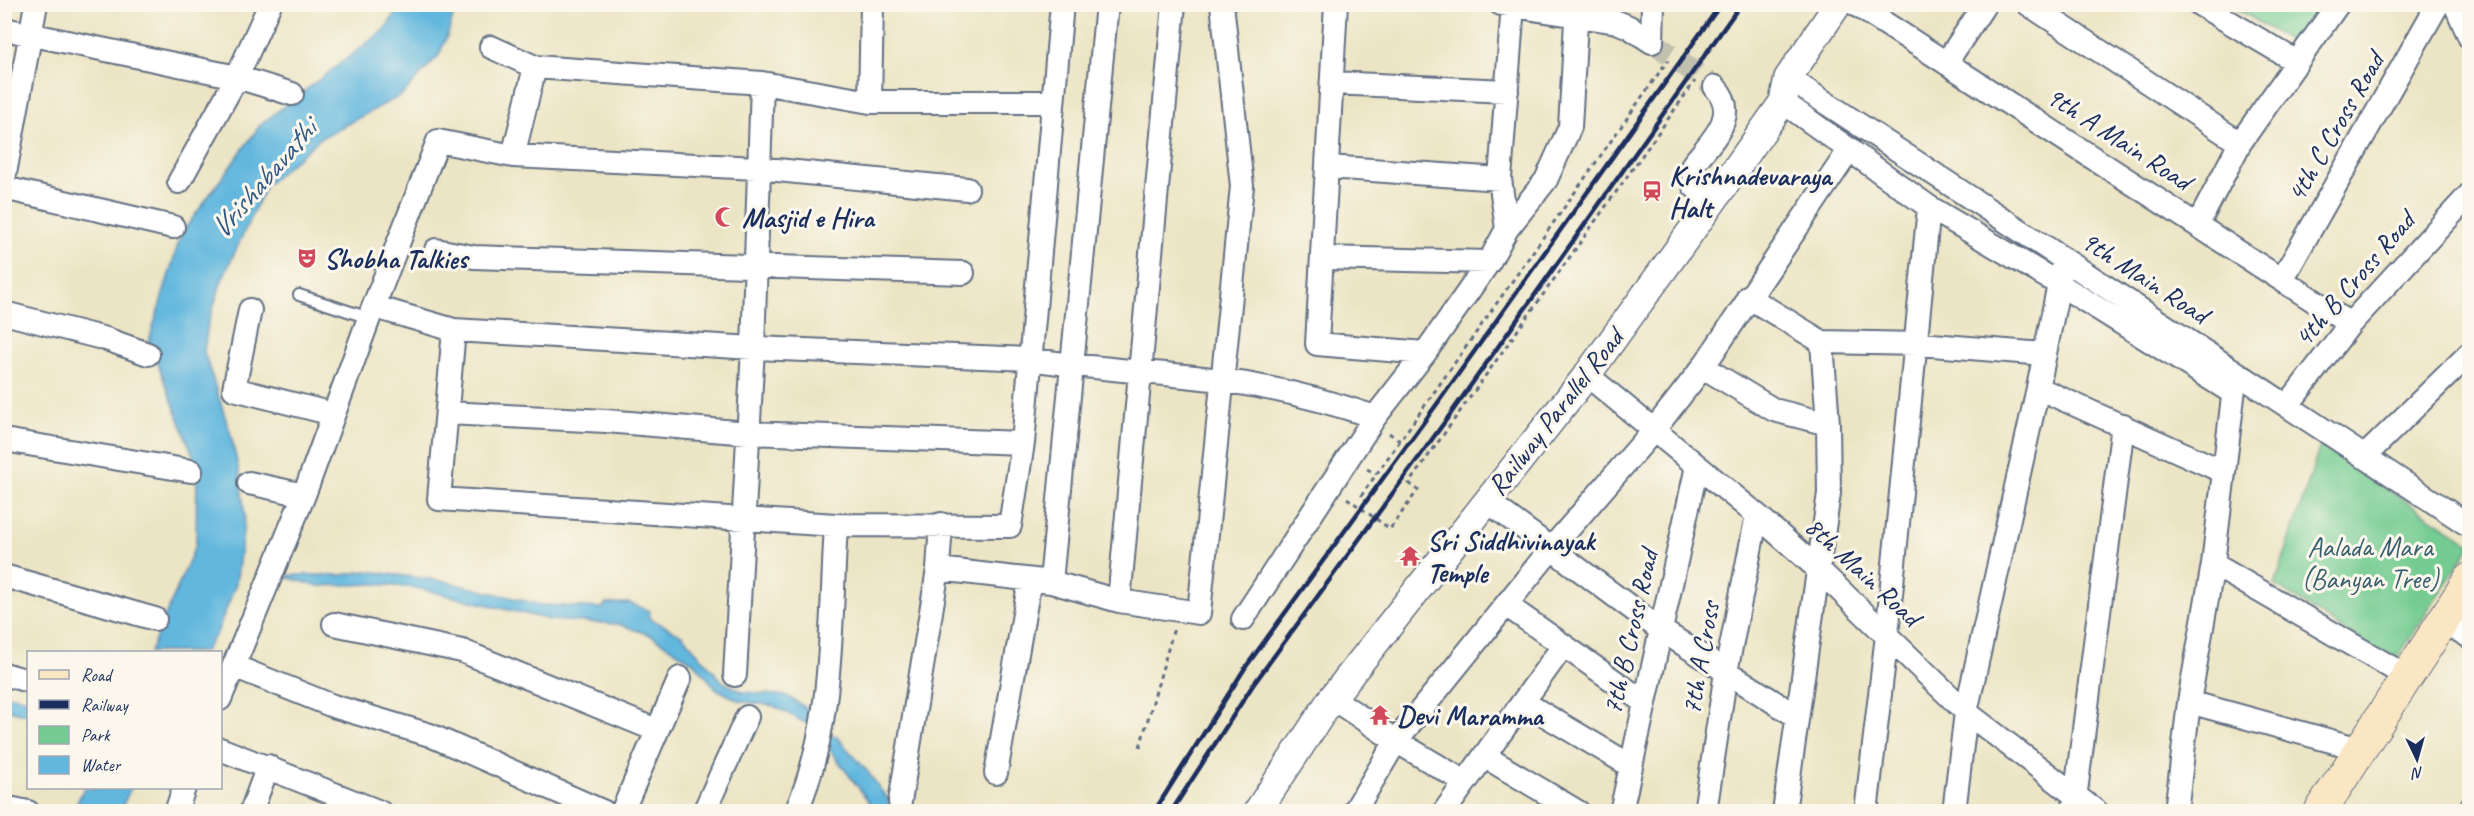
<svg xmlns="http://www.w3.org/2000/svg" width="2474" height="816" font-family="Caveat,sans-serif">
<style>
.green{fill:#75cc92;stroke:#487e78;stroke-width:1.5}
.water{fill:#62b7de;stroke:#3e739e;stroke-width:1.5}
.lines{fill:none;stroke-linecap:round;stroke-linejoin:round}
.minor-tunnel{stroke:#c2c1b0;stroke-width:22;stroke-dasharray:22 11;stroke-linecap:butt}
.service-casing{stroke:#646f82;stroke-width:14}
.minor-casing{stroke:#646f82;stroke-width:26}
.tertiary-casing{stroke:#646f82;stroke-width:30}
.secondary-casing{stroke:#646f82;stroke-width:34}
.path{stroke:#646f82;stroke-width:3;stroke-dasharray:4.5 4.5;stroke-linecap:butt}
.service{stroke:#fff;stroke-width:10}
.minor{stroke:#fff;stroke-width:22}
.tertiary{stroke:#fff;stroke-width:27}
.secondary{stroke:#fbe6c4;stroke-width:32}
.rail{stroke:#1b2f5e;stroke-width:4.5}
.labels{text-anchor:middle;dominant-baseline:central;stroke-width:6;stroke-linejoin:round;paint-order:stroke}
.street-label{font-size:28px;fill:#1b2f5e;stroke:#fbf7ec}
.poi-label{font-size:28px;font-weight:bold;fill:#1b2f5e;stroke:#fbf7ec;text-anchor:start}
.park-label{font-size:28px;fill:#365e6e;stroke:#fbf7ec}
.water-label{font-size:30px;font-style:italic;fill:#305884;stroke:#fbf7ec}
</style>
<rect width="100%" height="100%" fill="#fbf7ec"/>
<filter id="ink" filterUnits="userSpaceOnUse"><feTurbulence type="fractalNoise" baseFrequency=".0167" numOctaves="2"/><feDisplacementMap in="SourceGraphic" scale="12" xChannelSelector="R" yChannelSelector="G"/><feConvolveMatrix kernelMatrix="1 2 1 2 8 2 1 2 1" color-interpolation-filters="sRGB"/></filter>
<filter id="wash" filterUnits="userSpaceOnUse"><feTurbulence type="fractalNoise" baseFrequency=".008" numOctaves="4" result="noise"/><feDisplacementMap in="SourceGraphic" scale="24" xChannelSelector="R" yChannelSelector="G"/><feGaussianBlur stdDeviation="1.35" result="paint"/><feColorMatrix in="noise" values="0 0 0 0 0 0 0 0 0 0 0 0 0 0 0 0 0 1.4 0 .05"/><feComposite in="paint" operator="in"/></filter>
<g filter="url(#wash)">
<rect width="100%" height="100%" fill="#ece5c5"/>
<path class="green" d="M2231,5H2333L2299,47Z
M2320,446L2469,542V548L2394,663L2275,585Z"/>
<path class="water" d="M402,5H456L448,34L439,55L402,95L321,138L266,185L222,280L208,324L204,352L231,435L240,476L245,517L236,584L217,633L204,652H150L196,544L197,466L149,341L181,234L261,124L384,30Z
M366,571L444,581L542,605L603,608L605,604L629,603L650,611L649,618L682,635L723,682L744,692L787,696L814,713L813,727L774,706L740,701L716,689L696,664L650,635L618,624L550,620L417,588L376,584L319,586L288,578L289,575H342Z
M4,694L28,699V715L5,709Z
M829,735L836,736L868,772L896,811H876L827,746Z
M84,788H131L120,811H73Z"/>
</g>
<g filter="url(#ink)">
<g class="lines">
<path class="minor-tunnel" d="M1652,42L1715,87"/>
<g class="service-casing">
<path id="service" d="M299,295L369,318"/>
</g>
<g class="minor-casing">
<path id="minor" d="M1336,4L1317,344L1425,353
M1501,4L1617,22L1629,27L1652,42
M1855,4L2350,324
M2028,4L2240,143
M2199,4L2297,62
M2455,4L2470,38
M4,29L237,77L292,94
M1652,42L1653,4
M491,47L535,67
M1946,63L1985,4
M1788,78L2470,526
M1332,83L1507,91
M870,102L872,4
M1783,102L1929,207L2059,284L2233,393
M513,156L535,67L762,83L870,102H1052
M1328,167L1500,179
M4,179L36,4
M179,182L237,77L270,4
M4,188L173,227
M1713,201L1694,186L1693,164C1711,141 1741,115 1715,87
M2198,224L2240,143L2338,4
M1507,229L1500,179L1513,4
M436,250L474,257L963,273
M1323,258L1489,262
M2283,278L2438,4
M1748,297L1822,342L1828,424L1829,493L1784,812
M375,307L454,330L439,499L836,525C830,620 835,723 796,812
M250,310L234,389L333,414
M4,313L106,339L148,354
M454,330L753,348L1029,359C1092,369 1156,372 1220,380C1273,387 1324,400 1375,417
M1822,342L1920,344L2045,354
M1703,367L1774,410L1828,424
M1587,375L1757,515L1818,569L1966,712L2097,812
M2038,388L2224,472
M2287,406L2350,324L2470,194
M447,413L606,421L748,433L1023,443
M4,440L191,471
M2364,457L2470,353
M249,483L304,495
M1487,501L1661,630L1796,716
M941,524L938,569L1051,582L1119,601L1199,613L1242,186L1222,4
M836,525L1010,526L1023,443L1062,4
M2213,564L2406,676
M4,576L155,619
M1051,582L1107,4
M1119,601L1174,4
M1506,605L1644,702
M1243,619L1375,417L1425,353L1489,262L1507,229L1546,180L1570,127L1577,4
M2443,621L2470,637
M334,624L462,651L656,730
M236,667L333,706L430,735L604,812
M4,674L28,681
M735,675L753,348L762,83
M1332,698L1396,741L1465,782
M220,699L304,495L369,318L438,141L513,156L757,168L967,189
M1523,702L1631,766
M2189,702L2360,749
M220,749L380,812
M1484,756L1578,812
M996,773L1030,580
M900,802L938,569
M4,807L28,812
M2074,807L2123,425
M176,812L184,788
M251,812L268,766
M622,812L680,678
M704,812L747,717
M1354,812L1396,741L1551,549L1653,431L1703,367L1850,149
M1444,812L1563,646
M1621,812L1697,466
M1705,812L1726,672L1757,515
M1866,812L1887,635L1929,207
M1954,812L1966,712L2038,388L2064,259
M2176,812L2189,702L2213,564L2235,380
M2468,812L2470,809"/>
</g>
<g class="tertiary-casing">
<path id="tertiary" d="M1257,812L1332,698L1587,375L1713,201L1783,102L1788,78L1838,4"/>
</g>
<g class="secondary-casing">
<path id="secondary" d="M2320,812L2470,579"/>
</g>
<path class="path" d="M1389,433L1400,441
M1367,469L1377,474
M1361,496L1668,60
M1347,498L1390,529L1418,490L1409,483L1695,81
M1140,747L1174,628"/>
<use href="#service" class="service"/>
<use href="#minor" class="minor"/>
<use href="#tertiary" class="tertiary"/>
<use href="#secondary" class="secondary"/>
<path class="rail" d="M1154,812L1245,668L1437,404L1721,4
M1171,812L1253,685L1449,416L1741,4"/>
</g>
</g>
<defs>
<g id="station-bare" transform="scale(1.62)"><path d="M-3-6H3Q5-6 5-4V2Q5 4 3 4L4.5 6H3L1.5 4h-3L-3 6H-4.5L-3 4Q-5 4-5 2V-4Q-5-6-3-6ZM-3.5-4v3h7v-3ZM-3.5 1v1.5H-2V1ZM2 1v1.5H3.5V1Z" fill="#d1495b" stroke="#fbf7ec" stroke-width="2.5" paint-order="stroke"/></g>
<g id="mosque-bare" transform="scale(1.62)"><path d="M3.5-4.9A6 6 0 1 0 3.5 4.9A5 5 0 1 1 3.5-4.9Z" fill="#d1495b" stroke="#fbf7ec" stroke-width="2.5" paint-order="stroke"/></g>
<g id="theatre-bare" transform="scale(1.62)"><path d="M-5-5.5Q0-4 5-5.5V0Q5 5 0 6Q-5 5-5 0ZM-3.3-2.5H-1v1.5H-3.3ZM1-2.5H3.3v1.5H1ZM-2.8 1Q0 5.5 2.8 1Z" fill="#d1495b" stroke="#fbf7ec" stroke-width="2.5" paint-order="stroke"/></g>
<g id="temple-bare" transform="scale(1.62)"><path d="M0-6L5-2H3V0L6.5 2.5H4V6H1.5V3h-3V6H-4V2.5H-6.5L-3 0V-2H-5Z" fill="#d1495b" stroke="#fbf7ec" stroke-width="2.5" paint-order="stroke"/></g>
</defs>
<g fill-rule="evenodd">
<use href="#station-bare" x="1652" y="191"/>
<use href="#mosque-bare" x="725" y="217"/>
<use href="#theatre-bare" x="307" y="258"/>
<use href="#temple-bare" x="1410" y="556"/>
<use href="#temple-bare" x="1380" y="715"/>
</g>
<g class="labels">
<g class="street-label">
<text transform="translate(2335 127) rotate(-60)">4th C Cross Road</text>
<text transform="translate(2119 138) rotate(33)">9th A Main Road</text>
<text transform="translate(2145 277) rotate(33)">9th Main Road</text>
<text transform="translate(2354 279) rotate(-49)">4th B Cross Road</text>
<text transform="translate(1555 412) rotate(-52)">Railway Parallel Road</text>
<text transform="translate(1863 571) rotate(43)">8th Main Road</text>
<text transform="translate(1630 632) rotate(-77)">7th B Cross Road</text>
<text transform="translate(1700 658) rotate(-80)">7th A Cross</text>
</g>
<g class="poi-label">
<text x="1669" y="175">Krishnadevaraya<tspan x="1669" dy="32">Halt</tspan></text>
<text x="742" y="217">Masjid e Hira</text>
<text x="324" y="258">Shobha Talkies</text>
<text x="1427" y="540">Sri Siddhivinayak<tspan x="1427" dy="32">Temple</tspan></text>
<text x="1397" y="715">Devi Maramma</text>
</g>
<g class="park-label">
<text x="2370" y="546">Aalada Mara<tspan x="2370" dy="32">(Banyan Tree)</tspan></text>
</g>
<g class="water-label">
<text transform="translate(263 179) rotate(-49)">Vrishabavathi</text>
</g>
</g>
<rect width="2474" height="816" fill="none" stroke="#fbf7ec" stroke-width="24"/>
<rect x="27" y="651" width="195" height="138" fill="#fbf7ec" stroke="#a1a7b3" stroke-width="1.5"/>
<rect x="39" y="670" width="30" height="9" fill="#fbe6c4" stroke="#a1a7b3" stroke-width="1.5"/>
<text x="81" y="681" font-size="18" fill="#1b2f5e">Road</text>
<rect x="39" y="700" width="30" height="9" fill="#1b2f5e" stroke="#a1a7b3" stroke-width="1.5"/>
<text x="81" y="711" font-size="18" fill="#1b2f5e">Railway</text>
<rect x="39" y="726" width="30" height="18" fill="#75cc92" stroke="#a1a7b3" stroke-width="1.5"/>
<text x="81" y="741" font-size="18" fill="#1b2f5e">Park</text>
<rect x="39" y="756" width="30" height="18" fill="#62b7de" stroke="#a1a7b3" stroke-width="1.5"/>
<text x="81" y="771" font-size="18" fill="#1b2f5e">Water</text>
<g transform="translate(2417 759) rotate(175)" stroke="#fbf7ec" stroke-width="4.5" paint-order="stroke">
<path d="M0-4.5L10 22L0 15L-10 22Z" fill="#1b2f5e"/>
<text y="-9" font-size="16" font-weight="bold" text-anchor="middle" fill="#1b2f5e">N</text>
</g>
</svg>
